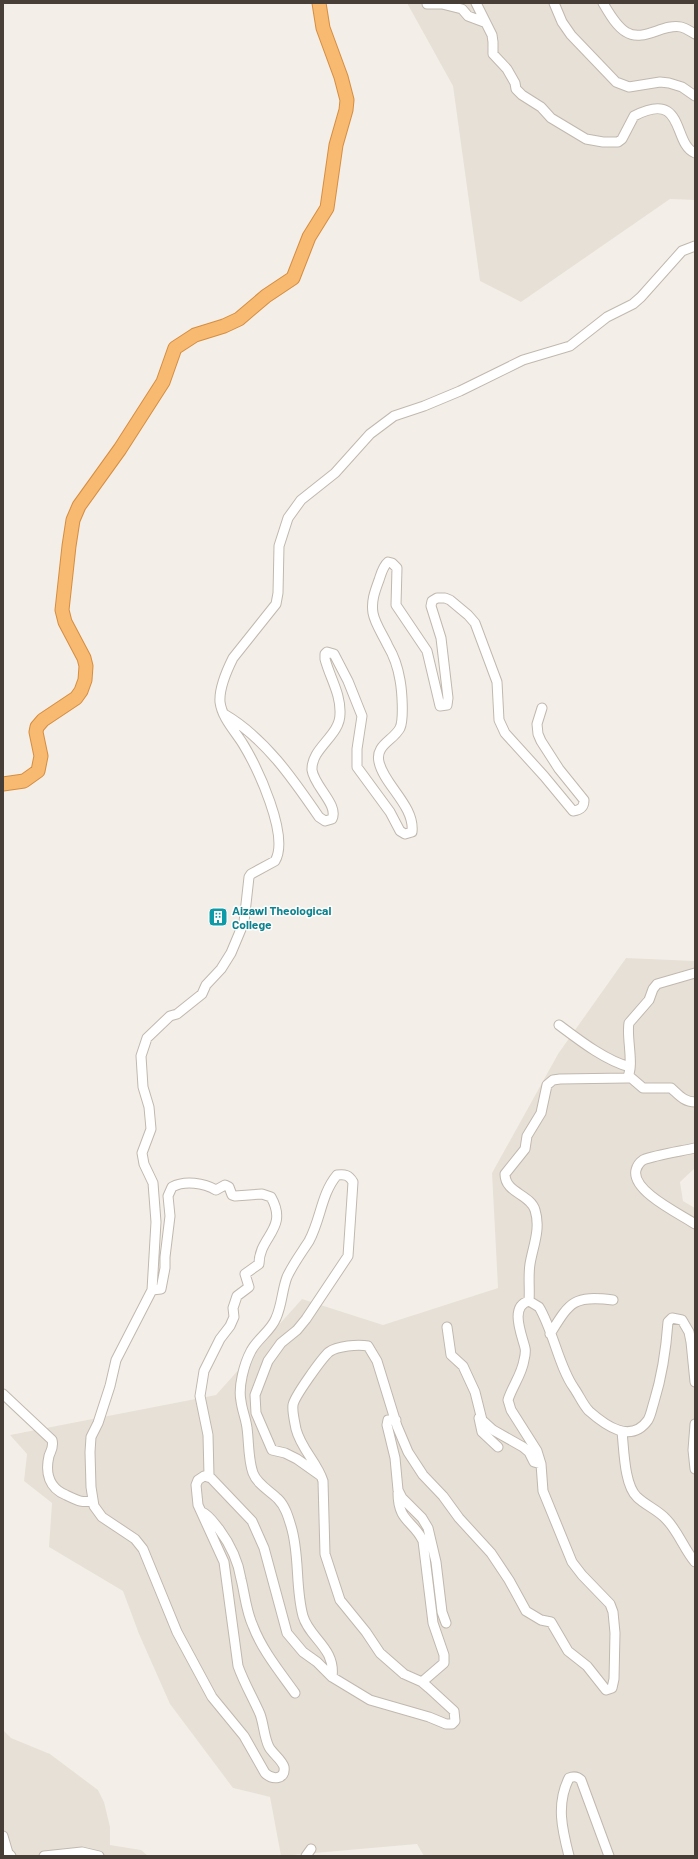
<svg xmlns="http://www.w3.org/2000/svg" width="698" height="1859" font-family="Barlow,sans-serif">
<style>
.residential{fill:#e7e0d7}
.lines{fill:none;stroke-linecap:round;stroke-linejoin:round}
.minor-casing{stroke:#c1b8ae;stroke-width:11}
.highway-casing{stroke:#d68d40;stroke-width:15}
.minor{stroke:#fff;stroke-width:9}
.highway{stroke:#f7ba70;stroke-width:13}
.labels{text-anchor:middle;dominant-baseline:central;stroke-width:3;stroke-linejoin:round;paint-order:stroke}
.culture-label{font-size:12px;font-weight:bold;fill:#0d838f;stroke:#fff;text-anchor:start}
</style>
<rect width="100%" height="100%" fill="#f3efe8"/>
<path class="residential" d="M407,3H695V200L670,199L521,302L480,281L453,86Z
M626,958L695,961V1168L680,1182L683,1201L695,1208V1856H424L417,1844L281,1856L270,1797L233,1788L170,1704L139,1634L123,1591L49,1547L52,1503L24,1481L27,1454L10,1435L216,1395L302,1299L383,1325L498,1288L492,1173L558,1054Z
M3,1730L11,1738L50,1754L98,1790L104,1802L110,1827V1845L141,1850L148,1856H3Z"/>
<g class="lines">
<g class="minor-casing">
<path id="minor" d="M476,3L492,35L493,42V54L507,69L515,83L516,89L522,95L541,107L551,118L586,139L603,142H618L622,139L634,116C686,89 672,144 695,153
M554,3L562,22L571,35L616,82L629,87L660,82L669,83L682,87L695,96
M603,3C609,13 616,26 626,32C643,43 663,23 681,27C686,28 691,32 695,34
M427,4H442L462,9L468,16L484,22
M695,246L682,251L641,297L633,304L607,317L570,346L523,360L460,391L424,406L394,416L370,434L335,473L301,500L288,518L279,546L278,593L276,604L233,658C227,670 219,688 220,702C222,718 235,731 243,744C257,767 290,836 275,861L251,874L249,877L244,922L231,953L221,969L206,985L202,994L177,1014L170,1016L147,1038L141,1056L143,1087L149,1107L151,1129L142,1153L144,1164L153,1183L156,1222L152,1290L116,1360L110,1386L98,1423L91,1437L90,1452L91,1487L94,1506L102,1517L135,1539L143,1549L177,1632L212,1697L244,1736L265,1773C272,1780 286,1780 284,1767C282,1760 273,1754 269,1747C264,1737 264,1725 260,1714C253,1698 244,1683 238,1666L224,1562L198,1505L196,1485L198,1480L204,1476L211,1478L252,1521L264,1548L287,1633L303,1652L317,1662L332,1677L370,1700L429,1717L446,1724H452L455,1721L454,1711L429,1688L422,1682L404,1674L380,1653L366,1632L340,1600L325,1554L323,1481C317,1462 301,1449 296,1429C295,1423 292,1412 293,1405C294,1397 322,1358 329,1352C337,1346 358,1344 368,1346L377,1361L397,1426L408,1452L423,1475L443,1496L459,1518L491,1553L509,1580L526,1611L541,1620L551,1622L568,1651L587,1666L606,1690L612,1688L614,1679L615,1633L613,1612L610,1604L582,1575L572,1562L543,1491L541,1464L537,1451L511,1410L508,1400C512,1387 522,1374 524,1360C525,1356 526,1352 525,1348C522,1335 509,1306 529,1301L539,1307C553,1330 559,1367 574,1388C579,1395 583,1405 589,1411C606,1426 631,1444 648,1420C651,1415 652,1408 654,1402C662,1376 666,1350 668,1322L672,1318L682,1320L689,1332L691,1342L695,1382
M224,714C265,738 293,779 319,817L325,821L332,819C339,805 314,786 312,770C311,748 340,736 340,714C341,694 330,678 325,659V654L327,652L334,654L348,681L362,716L357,749V767L390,812L400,831L405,834L412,832C415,806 384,785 379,762C375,745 393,741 400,728C404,719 402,691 400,680C398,668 394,656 388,646C383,635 375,624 373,613C371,601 375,591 379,580C381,574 383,566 388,562L392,563L397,568L396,605L427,651L440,706L447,705L448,698L441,638L431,606L432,601L437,598H445L450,600L468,615L475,623L497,682L499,720L505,733L544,776L573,811C580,810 584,808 584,800L559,769L541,741L538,734L537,724L542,708
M559,1025C579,1040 606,1061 630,1067
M629,1076L643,1088H671C679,1095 684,1102 695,1102
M695,1148C682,1151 655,1155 643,1160C640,1162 637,1166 636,1170C631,1191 680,1214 695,1224
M152,1290L161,1289L165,1268V1257L170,1216L168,1196L172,1187C185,1180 204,1183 216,1190L225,1185L229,1187L232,1195L235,1196L262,1194L271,1197C289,1229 259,1236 259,1264L245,1274L249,1287L237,1296L233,1308L234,1317L230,1326L220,1339L204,1371L200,1396L208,1435L209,1476
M529,1301C530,1289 528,1276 530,1264C533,1246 541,1229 535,1210C530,1194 505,1193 505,1174L525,1149L527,1136L541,1113L547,1085L553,1080L560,1079L627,1078C635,1067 626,1037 629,1023L649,1000L653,989L657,984L695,973
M447,1327L451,1355L463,1366L475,1392L482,1420L493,1430L523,1447L529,1452L534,1462L541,1464
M550,1334C570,1302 573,1295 613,1300
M3,1394L52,1440C54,1447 51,1450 49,1456C45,1473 49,1488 66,1495C77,1500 80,1503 93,1501
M479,1418L482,1432L498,1447
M396,1420H388L387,1425L395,1458L398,1490L402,1498L422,1518L428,1528L436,1562L442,1612L446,1623
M695,1424L693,1450L695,1469
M622,1432C624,1448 624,1485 637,1497C645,1505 658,1510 666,1519C678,1531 684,1549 695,1562
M321,1476L297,1459L285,1453L272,1450L256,1413L255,1395L268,1361L281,1343L297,1330L306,1319L348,1256L353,1182C349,1175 345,1174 337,1175C321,1194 321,1219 309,1241C302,1252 293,1264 287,1277C282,1290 282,1305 276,1318C271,1331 257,1339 251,1351C244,1364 238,1387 241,1401C242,1410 246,1419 247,1428C249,1442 248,1459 253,1473C257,1484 270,1491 278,1499C285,1506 288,1516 291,1526C300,1555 295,1587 303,1616C309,1638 336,1648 332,1677
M398,1493C398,1522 414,1521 423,1541L433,1623L444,1655V1663L422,1682
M202,1512C209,1515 214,1523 219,1529C230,1544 238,1560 241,1579C245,1595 246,1611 253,1626C262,1650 280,1672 295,1693
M3,1836L8,1853L11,1856
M44,1856L82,1852L99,1856
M306,1856L311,1849
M569,1856C562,1829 556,1804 569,1778C574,1776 577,1776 581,1780L609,1856"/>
</g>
<g class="highway-casing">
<path id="highway" d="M3,784L24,781L38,771L41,756L36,732L37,727L43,720L76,698L81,691L85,680L86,666L84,658L65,622L62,610L69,546L73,520L79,506L120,449L163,382L175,348L195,335L224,326L239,319L266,296L293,278L309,237L327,208L336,145L346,110L347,100L341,77L323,28L319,3"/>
</g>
<use href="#minor" class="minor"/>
<use href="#highway" class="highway"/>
</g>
<defs>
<g id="building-square" transform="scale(1)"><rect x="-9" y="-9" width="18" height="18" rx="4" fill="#0f9aa8" stroke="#fff"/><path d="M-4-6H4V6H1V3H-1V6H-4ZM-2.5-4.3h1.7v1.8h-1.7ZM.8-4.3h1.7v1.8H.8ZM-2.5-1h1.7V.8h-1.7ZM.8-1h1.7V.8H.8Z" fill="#fff"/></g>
</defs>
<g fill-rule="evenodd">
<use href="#building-square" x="218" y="917"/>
</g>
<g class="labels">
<g class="culture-label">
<text x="232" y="910">Aizawl Theological<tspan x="232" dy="14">College</tspan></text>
</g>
</g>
<rect width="698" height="1859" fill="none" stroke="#473f37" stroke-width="8"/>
</svg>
